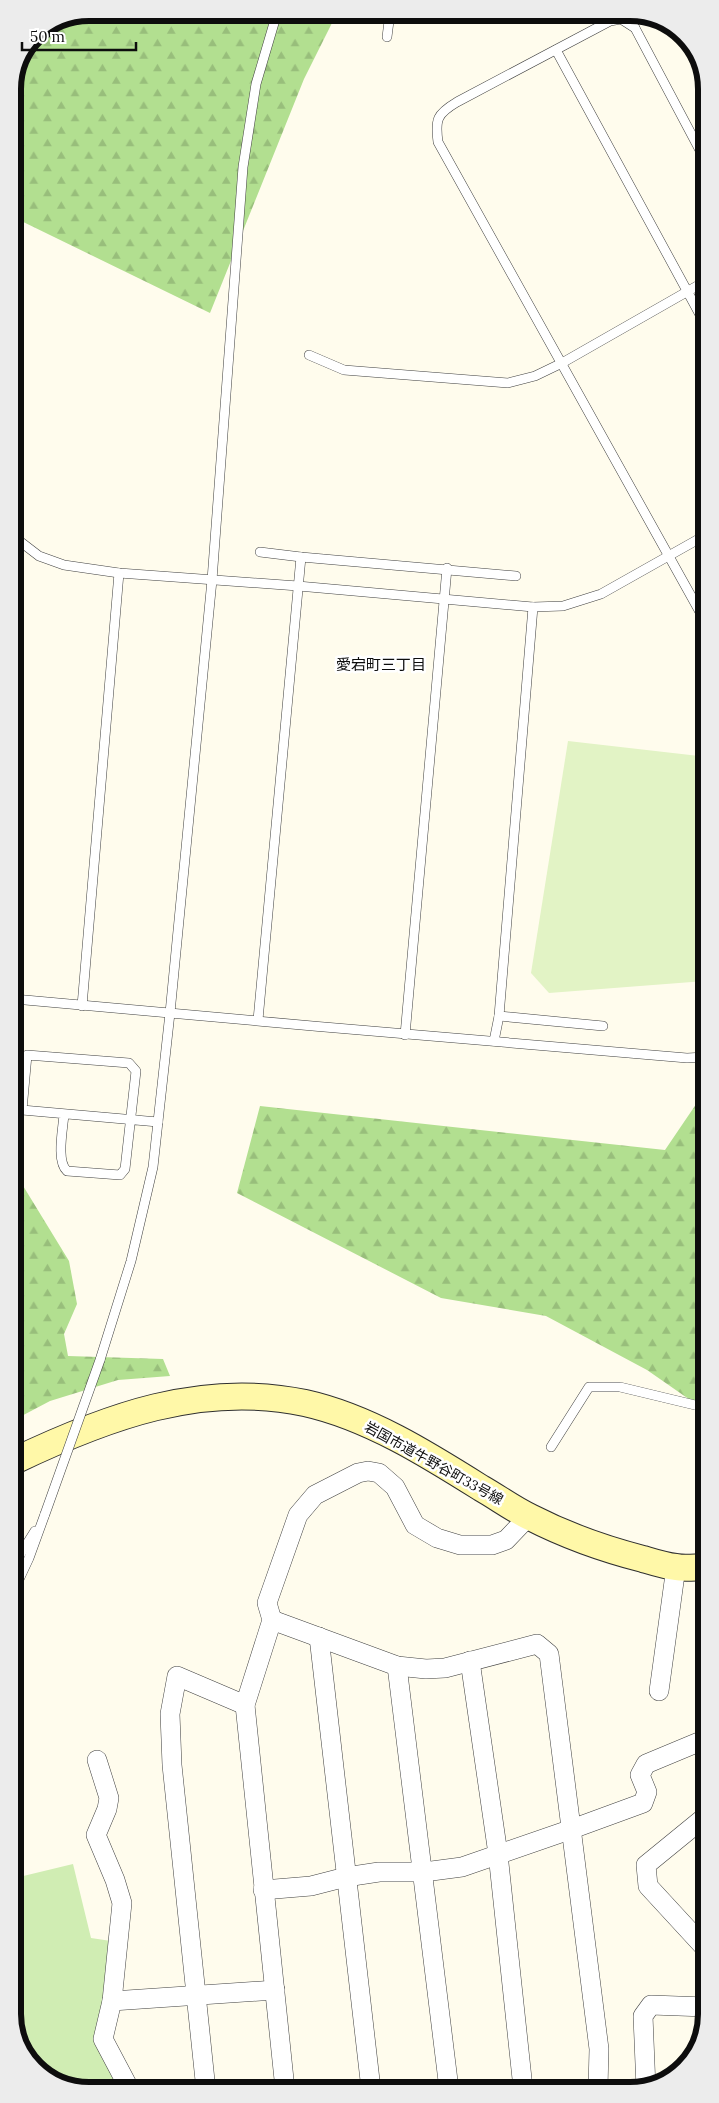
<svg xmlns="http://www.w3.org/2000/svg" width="719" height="2103" font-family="Lora,'Noto Sans JP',serif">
<defs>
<pattern id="forest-firs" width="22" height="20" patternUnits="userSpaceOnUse" patternTransform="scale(1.25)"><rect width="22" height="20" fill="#b2df90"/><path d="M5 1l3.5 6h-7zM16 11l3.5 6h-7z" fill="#98be7b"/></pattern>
</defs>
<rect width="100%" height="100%" fill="#fffced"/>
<!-- grass -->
<polygon fill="#d0edb3" points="73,1864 91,1938 111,1941 104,1995 123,2090 84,2090 42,2075 15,2034 15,1878"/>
<!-- forest -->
<g fill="url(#forest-firs)">
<polygon points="89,13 337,13 304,79 210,313 13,217 13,84 35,35"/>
<polygon points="705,1091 706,1411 647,1370 546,1316 441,1298 237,1193 260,1106 665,1150"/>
<polygon points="14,1171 69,1261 77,1304 64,1334 68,1356 163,1359 170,1376 118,1380 50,1401 14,1420"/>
</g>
<!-- pitch -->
<polygon fill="#e2f3c5" points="568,741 699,756 705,762 705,981 549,993 531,973"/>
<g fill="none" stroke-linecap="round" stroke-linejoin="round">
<!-- lane casing -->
<g stroke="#404040" stroke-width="10">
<g id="lane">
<polyline points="626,13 635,28"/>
<polyline points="387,37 390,13"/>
<polyline points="556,50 704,322"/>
<path d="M 704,158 L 635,28 L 621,19 L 610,21 L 457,102 C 437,114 435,119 438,142 L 705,621"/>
<polyline points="309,355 344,370 508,383 535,376 562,363 704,282"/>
<polyline points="13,536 39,556 64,565 119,573 298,586 533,607 563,606 601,594 704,536"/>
<polyline points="260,552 301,557 516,576"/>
<path d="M 14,999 C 238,1020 463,1039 687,1058 L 705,1057"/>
<polyline points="82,1006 119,573"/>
<polyline points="499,1016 603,1026"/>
<polyline points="258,1020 301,557"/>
<polyline points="405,1035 447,568"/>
<polyline points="494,1041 499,1016 533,607"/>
<path d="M 64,1114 C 63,1129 56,1161 67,1171 L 120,1175 L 125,1169 L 136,1071 L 129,1063 L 27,1055 L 22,1110 L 158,1122"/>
<polyline points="100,1360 131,1261 153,1167 170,1013 212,580 243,167 256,84 277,13"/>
<polyline points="551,1447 589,1387 620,1387 699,1406 706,1412"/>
<polyline points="15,1563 35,1531"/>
<polyline points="15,1588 29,1558 45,1514"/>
</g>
</g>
<!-- street casing -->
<g stroke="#404040" stroke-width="20">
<g id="street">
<polyline points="272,1620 397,1666 426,1669 445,1668 537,1644 549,1654 599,2049 598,2088"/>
<polyline points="319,1637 371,2089"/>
<polyline points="470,1661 498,1854 523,2088"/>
<polyline points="397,1666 449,2089"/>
<polyline points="659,1691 676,1567"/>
<polyline points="97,1760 109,1798 107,1809 96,1835 115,1880 122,1903 112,2001 103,2039 130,2090"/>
<polyline points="706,1816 646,1865 648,1886 706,1949"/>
<polyline points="263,1890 311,1886 346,1877 379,1872 424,1872 462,1867 572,1829 643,1803 647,1792 640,1775 646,1764 706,1739"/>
<polyline points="112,2001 275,1990"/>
<polyline points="646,2088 643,2016 651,2005 706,2007"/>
<polyline points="285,2089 245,1705 272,1620 267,1603 298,1515 315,1495 358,1473 368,1471 379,1473 395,1487 415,1525 437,1538 460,1545 492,1545 506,1540 528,1517"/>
<polyline points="206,2090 172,1765 170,1714 177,1676 245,1705"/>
</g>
</g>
<!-- secondary casing -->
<g stroke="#2f2f2f" stroke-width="28">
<path id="secondary" d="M 14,1461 C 106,1417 202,1381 305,1403 C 368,1417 427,1454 481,1488 C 497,1497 513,1509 530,1517 C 565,1535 604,1549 643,1559 C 653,1562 665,1566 676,1567 C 685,1569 696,1567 706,1567"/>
</g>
<!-- lane -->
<use href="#lane" stroke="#fff" stroke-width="9"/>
<!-- street -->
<use href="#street" stroke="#fff" stroke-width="19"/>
<!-- secondary -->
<use href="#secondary" stroke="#fff8a8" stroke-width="26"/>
<!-- lane-bridge casing -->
<g stroke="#404040" stroke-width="10" stroke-linecap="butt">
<polyline id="lane-bridge" points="45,1514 100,1360"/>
</g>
<!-- lane-bridge -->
<use href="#lane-bridge" stroke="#fff" stroke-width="9"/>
</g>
<g text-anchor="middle" stroke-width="5" stroke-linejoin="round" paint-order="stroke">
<!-- street labels -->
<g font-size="14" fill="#0d0d0d" stroke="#fff">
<text transform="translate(434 1463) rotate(29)" y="5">岩国市道牛野谷町33号線</text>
</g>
<!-- neighbourhood labels -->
<g font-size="15" fill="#0d0d0d" stroke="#fff">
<text x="381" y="670">愛宕町三丁目</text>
</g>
</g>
<!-- crop -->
<path d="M0 0H719V2103H0ZM89 21H630A68 68 0 0 1 698 89V2014A68 68 0 0 1 630 2082H89A68 68 0 0 1 21 2014V89A68 68 0 0 1 89 21Z" fill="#ececec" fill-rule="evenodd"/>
<path fill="none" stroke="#0d0d0d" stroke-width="6" d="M89 21H630A68 68 0 0 1 698 89V2014A68 68 0 0 1 630 2082H89A68 68 0 0 1 21 2014V89A68 68 0 0 1 89 21Z"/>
<!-- scale -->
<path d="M22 42v8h114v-8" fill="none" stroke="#0d0d0d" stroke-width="2.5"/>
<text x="30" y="42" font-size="15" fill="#0d0d0d" stroke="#ffffff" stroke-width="4" paint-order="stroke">50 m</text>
</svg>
